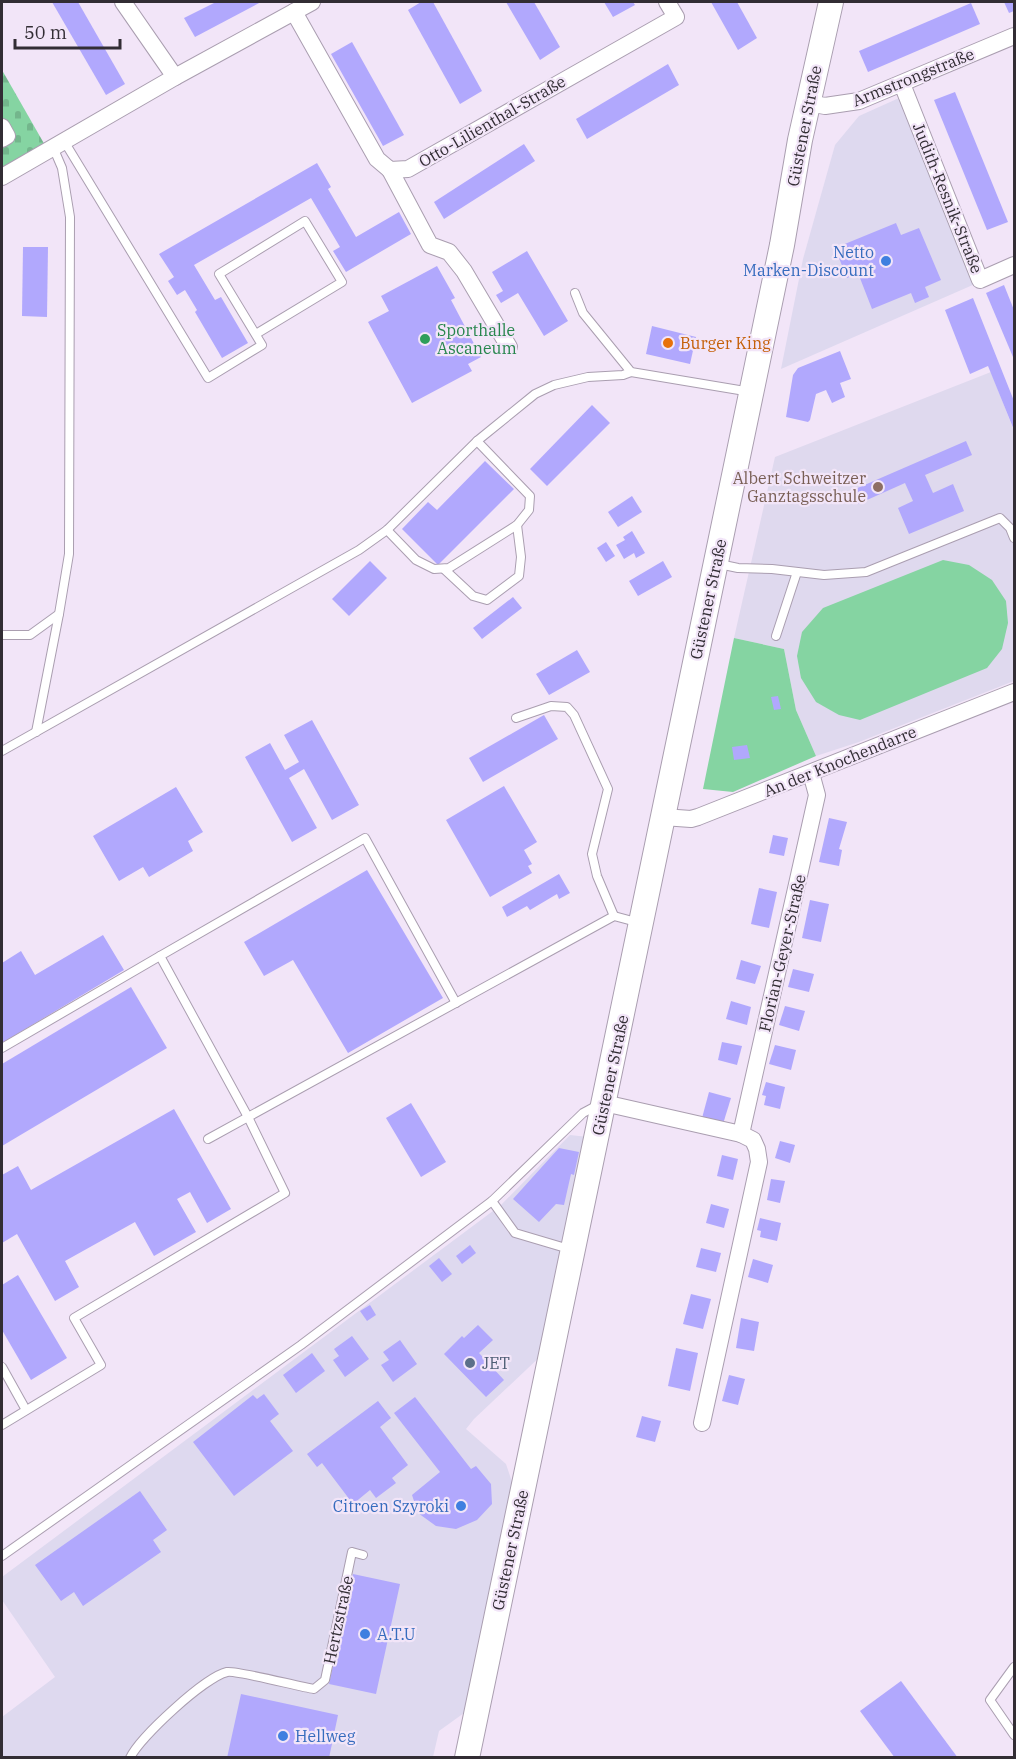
<svg xmlns="http://www.w3.org/2000/svg" width="1016" height="1759" font-family="'IBM Plex Serif',serif">
<defs>
<pattern id="cemetery-stones" width="16" height="16" patternUnits="userSpaceOnUse" patternTransform="scale(1.5)"><rect width="16" height="16" fill="#85d4a2"/><path d="M2 7V4a2 2 0 0 1 4 0v3zM10 15v-3a2 2 0 0 1 4 0v3z" fill="#73b68c"/></pattern>
</defs>
<rect width="100%" height="100%" fill="#f2e5f8"/>
<!-- commercial -->
<g fill="#ded9ef">
<polygon points="899,98 975,284 781,369 803,259 835,145 859,116"/>
<polygon points="570,1135 588,1137 545,1352 474,1419 466,1429 506,1464 514,1488 464,1713 439,1731 433,1757 2,1757 2,1717 55,1677 2,1600 2,1577 501,1205"/>
</g>
<!-- education -->
<polygon fill="#dfd9ee" points="991,372 1014,431 1014,681 859,742 816,756 796,710 784,649 734,638 775,457"/>
<!-- green -->
<g fill="#85d4a2">
<polygon points="943,560 969,565 992,580 1006,601 1008,623 1002,649 987,668 860,720 839,715 816,702 801,678 797,656 802,632 823,608"/>
<polygon points="734,638 784,649 796,710 816,756 733,792 703,789"/>
</g>
<!-- cemetery -->
<polygon fill="url(#cemetery-stones)" points="2,70 46,147 2,172"/>
<!-- building -->
<g fill="#b1a8fd">
<polygon points="52,2 78,2 125,84 106,95"/>
<polygon points="216,2 261,2 195,37 184,18"/>
<polygon points="421,2 433,2 482,91 460,104 408,10"/>
<polygon points="506,2 534,2 560,47 540,60"/>
<polygon points="604,2 633,2 635,5 613,17"/>
<polygon points="711,2 737,2 757,38 738,50"/>
<polygon points="1004,2 1014,2 1014,11 1009,13"/>
<polygon points="971,3 980,24 868,72 859,51"/>
<polygon points="352,42 404,135 383,146 331,54"/>
<polygon points="668,64 679,85 587,139 576,119"/>
<polygon points="955,92 1008,222 987,230 934,100"/>
<polygon points="524,144 535,161 444,219 434,202"/>
<polygon points="317,163 331,187 328,189 356,237 399,212 411,234 346,272 333,251 340,247 311,198 194,265 215,300 221,297 248,343 222,358 195,312 197,310 185,290 177,295 168,281 174,277 159,254"/>
<polygon points="896,223 901,235 919,228 941,280 925,287 929,297 915,303 911,293 872,309 858,273 847,278 835,248"/>
<polygon points="23,247 48,247 47,317 22,316"/>
<polygon points="527,251 568,321 544,336 518,293 501,303 496,295 503,291 492,272"/>
<polygon points="437,266 455,298 451,300 481,357 468,364 472,371 412,403 368,322 389,311 381,296"/>
<polygon points="1004,285 1014,310 1014,357 1013,357 986,293"/>
<polygon points="973,298 1014,401 1014,430 988,366 970,374 945,310"/>
<polygon points="652,326 696,337 690,364 646,354"/>
<polygon points="840,351 851,379 840,383 845,397 832,403 826,390 816,394 810,420 808,422 786,417 793,375 798,368"/>
<polygon points="592,405 610,423 547,486 530,469"/>
<polygon points="966,441 972,455 925,475 933,493 953,484 964,511 909,534 898,508 913,501 905,483 858,504 853,490"/>
<polygon points="485,461 514,489 438,565 402,529 428,502 437,510"/>
<polygon points="632,496 642,512 618,527 608,512"/>
<polygon points="632,531 645,553 636,558 634,553 624,559 616,545 625,540 623,537"/>
<polygon points="606,542 615,556 606,562 597,548"/>
<polygon points="370,561 387,578 349,616 332,599"/>
<polygon points="663,561 672,577 638,596 629,581"/>
<polygon points="513,597 522,608 482,639 473,628"/>
<polygon points="577,650 590,672 549,695 536,674"/>
<polygon points="778,696 781,709 774,710 771,697"/>
<polygon points="544,715 558,739 483,782 469,758"/>
<polygon points="312,720 359,805 332,820 304,769 289,778 317,828 292,842 245,757 270,743 285,770 299,762 284,735"/>
<polygon points="747,745 750,758 734,760 732,747"/>
<polygon points="504,786 537,842 524,850 532,864 528,866 532,873 490,897 446,820"/>
<polygon points="176,787 203,832 188,841 193,851 149,877 143,867 119,881 93,836"/>
<polygon points="829,818 847,822 839,849 842,850 839,866 819,862"/>
<polygon points="773,835 788,838 784,856 769,853"/>
<polygon points="367,870 443,998 348,1053 293,960 264,976 244,942"/>
<polygon points="559,874 570,893 559,899 557,894 530,910 527,906 507,917 502,907"/>
<polygon points="759,888 777,892 769,928 751,924"/>
<polygon points="810,900 829,904 821,942 802,938"/>
<polygon points="103,935 124,970 2,1043 2,963 21,951 35,975"/>
<polygon points="741,960 761,966 755,984 736,979"/>
<polygon points="793,969 814,974 809,992 788,987"/>
<polygon points="131,987 167,1048 2,1146 2,1064"/>
<polygon points="731,1001 751,1007 747,1025 726,1019"/>
<polygon points="785,1006 805,1011 799,1031 779,1025"/>
<polygon points="722,1042 742,1046 737,1065 718,1060"/>
<polygon points="775,1045 796,1050 791,1070 769,1064"/>
<polygon points="766,1082 785,1087 780,1109 764,1105 766,1096 762,1095"/>
<polygon points="709,1092 731,1098 723,1124 702,1118"/>
<polygon points="411,1103 446,1162 421,1177 386,1118"/>
<polygon points="174,1109 231,1209 207,1223 190,1192 177,1199 196,1232 154,1256 135,1222 65,1261 79,1287 55,1301 17,1234 2,1243 2,1211 3,1210 2,1207 2,1175 18,1166 31,1190"/>
<polygon points="780,1141 795,1145 790,1163 775,1158"/>
<polygon points="559,1148 579,1152 574,1175 571,1174 564,1205 556,1204 539,1222 513,1199"/>
<polygon points="722,1155 738,1159 733,1180 717,1176"/>
<polygon points="771,1179 785,1181 780,1203 767,1200"/>
<polygon points="711,1204 729,1209 724,1228 706,1223"/>
<polygon points="760,1218 781,1223 777,1241 760,1237 761,1231 757,1230"/>
<polygon points="470,1245 476,1253 462,1264 456,1256"/>
<polygon points="701,1248 721,1253 716,1272 696,1267"/>
<polygon points="439,1258 452,1274 442,1282 429,1266"/>
<polygon points="753,1259 773,1265 768,1283 748,1277"/>
<polygon points="18,1275 67,1358 31,1380 2,1330 2,1285"/>
<polygon points="691,1294 711,1299 703,1329 683,1324"/>
<polygon points="370,1305 376,1315 367,1321 360,1311"/>
<polygon points="741,1318 759,1322 754,1351 736,1348"/>
<polygon points="478,1325 493,1340 479,1353 504,1380 486,1397 444,1354 462,1336 464,1338"/>
<polygon points="352,1336 369,1359 345,1377 333,1360 339,1356 334,1349"/>
<polygon points="400,1340 417,1364 393,1382 381,1365 389,1360 383,1352"/>
<polygon points="676,1348 698,1353 690,1391 668,1386"/>
<polygon points="312,1353 325,1371 296,1393 283,1375"/>
<polygon points="729,1375 745,1379 738,1405 722,1401"/>
<polygon points="264,1394 279,1414 270,1421 293,1451 234,1496 193,1442 253,1395 257,1399"/>
<polygon points="415,1397 471,1469 476,1466 491,1484 492,1504 477,1520 456,1529 436,1526 418,1513 412,1495 440,1472 394,1413"/>
<polygon points="378,1401 391,1418 380,1427 408,1465 392,1478 396,1483 376,1498 370,1490 353,1504 322,1463 317,1467 307,1454"/>
<polygon points="642,1416 661,1421 655,1442 636,1437"/>
<polygon points="140,1491 167,1530 153,1540 161,1552 83,1606 74,1592 61,1601 35,1565"/>
<polygon points="353,1574 400,1584 376,1694 329,1684"/>
<polygon points="901,1681 958,1758 895,1758 860,1711"/>
<polygon points="241,1694 338,1715 329,1758 227,1758"/>
</g>
<g fill="none" stroke-linecap="round" stroke-linejoin="round">
<!-- lane casing -->
<g stroke="#aa9eb0" stroke-width="10">
<g id="lane">
<polyline points="64,141 208,378 262,345 219,274 305,221 342,282 256,334"/>
<polyline points="575,293 583,313 631,372 751,392"/>
<polyline points="387,530 416,560 434,569 449,568 517,525 529,510 530,496 477,441"/>
<polyline points="719,564 738,568 772,569 824,575 866,572 1000,518 1010,528 1014,538"/>
<polyline points="444,569 473,596 487,600 519,576 521,557 517,525"/>
<polyline points="2,635 30,635 59,614 69,554 70,217 62,168 53,147"/>
<polyline points="776,636 797,572"/>
<polyline points="516,718 551,706 567,707 574,715 608,789 592,854 597,876 614,916"/>
<polyline points="36,732 59,614"/>
<polyline points="2,751 359,550 387,530 477,441 535,394 554,385 588,377 623,375 631,372"/>
<polyline points="2,1048 160,956"/>
<polyline points="208,1139 614,916 640,923"/>
<polyline points="492,1201 515,1233 569,1249"/>
<polyline points="2,1367 26,1410"/>
<polyline points="2,1425 101,1365 74,1318 285,1193 248,1117 160,956 365,838 456,1003"/>
<polyline points="2,1556 301,1345 492,1201 583,1113 598,1105"/>
<polyline points="1014,1667 990,1700 1014,1735"/>
<path d="M 130,1758 C 140,1737 205,1677 227,1672 C 236,1670 300,1687 314,1689 L 325,1680 L 352,1552 L 363,1555"/>
</g>
</g>
<!-- street casing -->
<g stroke="#aa9eb0" stroke-width="18">
<g id="street">
<polyline points="123,2 175,77"/>
<polyline points="294,12 377,159 390,170 408,169 676,17 667,2"/>
<polyline points="902,84 980,280 1014,265"/>
<polyline points="808,103 825,106 859,101 1014,36"/>
<polyline points="2,127 7,136 2,139"/>
<polyline points="390,170 430,245 449,252 464,271 509,347"/>
<polyline points="2,177 175,77 312,2"/>
<polyline points="663,817 691,819 698,817 1014,692"/>
<polyline points="604,1103 741,1134"/>
<polyline points="702,1423 759,1162 757,1149 753,1140 741,1134 817,795 811,773"/>
</g>
</g>
<!-- secondary casing -->
<g stroke="#aa9eb0" stroke-width="26">
<polyline id="secondary" points="467,1758 782,245 800,140 831,2"/>
</g>
<!-- lane -->
<use href="#lane" stroke="#fff" stroke-width="8"/>
<!-- street -->
<use href="#street" stroke="#fff" stroke-width="16"/>
<!-- secondary -->
<use href="#secondary" stroke="#fff" stroke-width="24"/>
</g>
<!-- markers -->
<g fill="#3f7fe0" stroke="#f2e5f8" stroke-width="2">
<circle cx="886" cy="261" r="6"/>
<circle cx="461" cy="1506" r="6"/>
<circle cx="365" cy="1634" r="6"/>
<circle cx="283" cy="1736" r="6"/>
</g>
<circle fill="#2e9e5b" stroke="#f2e5f8" stroke-width="2" cx="425" cy="339" r="6"/>
<circle fill="#e8710a" stroke="#f2e5f8" stroke-width="2" cx="668" cy="343" r="6"/>
<circle fill="#8d6e63" stroke="#f2e5f8" stroke-width="2" cx="878" cy="487" r="6"/>
<circle fill="#5c6f8a" stroke="#f2e5f8" stroke-width="2" cx="470" cy="1363" r="6"/>
<g text-anchor="middle" stroke-width="4.5" stroke-linejoin="round" paint-order="stroke">
<!-- street labels -->
<g font-size="16" fill="#322d34" stroke="#f2e5f8">
<text transform="translate(913 77) rotate(-22)" y="6">Armstrongstraße</text>
<text transform="translate(492 121) rotate(-30)" y="6">Otto-Lilienthal-Straße</text>
<text transform="translate(804 126) rotate(-79)" y="6">Güstener Straße</text>
<text transform="translate(948 198) rotate(68)" y="6">Judith-Resnik-Straße</text>
<text transform="translate(708 599) rotate(-78)" y="6">Güstener Straße</text>
<text transform="translate(840 761) rotate(-22)" y="6">An der Knochendarre</text>
<text transform="translate(782 953) rotate(-77)" y="6">Florian-Geyer-Straße</text>
<text transform="translate(610 1075) rotate(-78)" y="6">Güstener Straße</text>
<text transform="translate(510 1550) rotate(-78)" y="6">Güstener Straße</text>
<text transform="translate(338 1620) rotate(-78)" y="6">Hertzstraße</text>
</g>
<!-- shop labels -->
<g font-size="16" fill="#366cbe" stroke="#f2e5f8" text-anchor="end">
<text x="874" y="258">Netto<tspan x="874" dy="18">Marken-Discount</tspan></text>
<text x="449" y="1512">Citroen Szyroki</text>
<text x="377" y="1640" text-anchor="start">A.T.U</text>
<text x="295" y="1742" text-anchor="start">Hellweg</text>
</g>
<!-- leisure labels -->
<g font-size="16" fill="#27864d" stroke="#f2e5f8" text-anchor="start">
<text x="437" y="336">Sporthalle<tspan x="437" dy="18">Ascaneum</tspan></text>
</g>
<!-- food labels -->
<g font-size="16" fill="#c56008" stroke="#f2e5f8" text-anchor="start">
<text x="680" y="349">Burger King</text>
</g>
<!-- education labels -->
<g font-size="16" fill="#785e54" stroke="#f2e5f8" text-anchor="end">
<text x="866" y="484">Albert Schweitzer<tspan x="866" dy="18">Ganztagsschule</tspan></text>
</g>
<!-- service labels -->
<g font-size="16" fill="#4e5e75" stroke="#f2e5f8" text-anchor="start">
<text x="482" y="1369">JET</text>
</g>
</g>
<!-- border -->
<rect width="1016" height="1759" fill="none" stroke="#322d34" stroke-width="6"/>
<!-- scale -->
<path d="M15 39v9h105v-9" fill="none" stroke="#322d34" stroke-width="3"/>
<text x="24" y="39" font-size="18" fill="#322d34" stroke="#f2e5f8" stroke-width="4.5" paint-order="stroke">50 m</text>
</svg>
